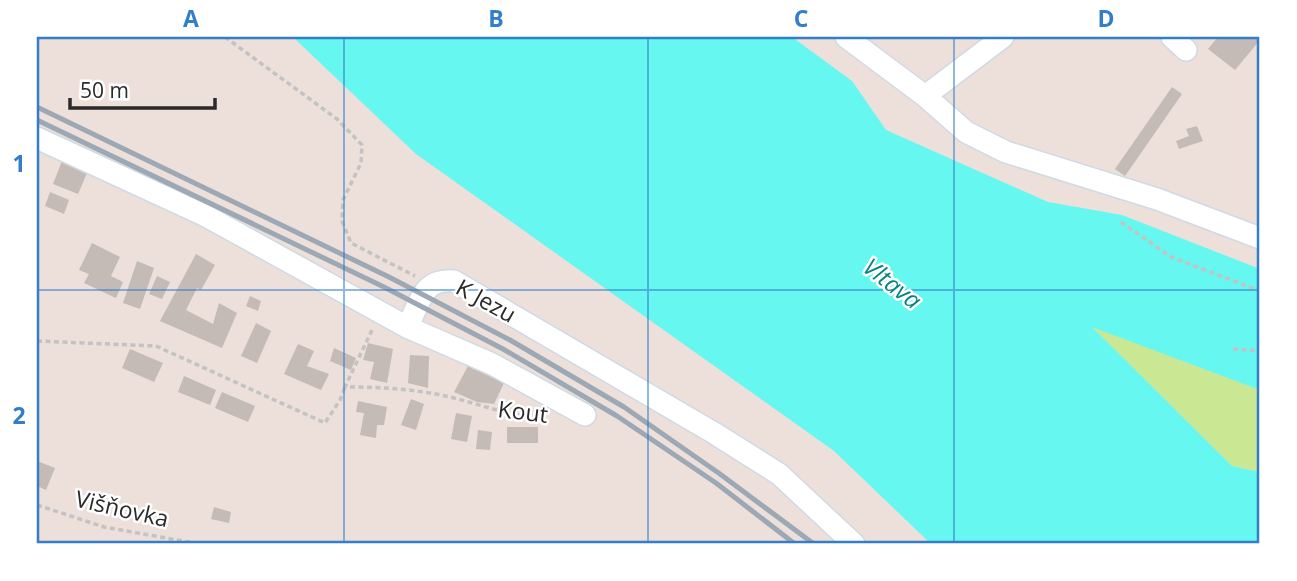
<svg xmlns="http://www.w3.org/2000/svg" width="1297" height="581" font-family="'Open Sans',sans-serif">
<rect width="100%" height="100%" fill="#eddfda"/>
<!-- green -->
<polygon fill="#cae893" points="1091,326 1260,390 1260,472 1232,466"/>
<!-- water -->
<polygon fill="#65f7f0" points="293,37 792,37 852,81 886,130 1048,202 1122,215 1260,269 1260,390 1092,327 1232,466 1260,472 1260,544 931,544 834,451 416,154"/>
<!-- building -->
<g fill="#c4bbb6">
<polygon points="1218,37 1260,37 1260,40 1235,70 1208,49"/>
<polygon points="1172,87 1182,94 1125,176 1115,169"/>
<polygon points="1197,126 1203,141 1179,149 1176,141 1189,136 1186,129"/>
<polygon points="62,161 87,173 78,194 53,184"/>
<polygon points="50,192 69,200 64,214 45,206"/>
<polygon points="92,243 120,257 111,276 123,282 116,298 84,283 89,274 79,270"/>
<polygon points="196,254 215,265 201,290 197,288 186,310 213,324 219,303 237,313 222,348 160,321"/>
<polygon points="137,261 154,268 140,309 123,303"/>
<polygon points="157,276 170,282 162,299 149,294"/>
<polygon points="250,296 261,301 258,311 246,306"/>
<polygon points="256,323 271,331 257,363 241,356"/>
<polygon points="368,343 393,349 387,383 370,379 374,362 363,360"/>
<polygon points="298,344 314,351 307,366 329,374 321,390 284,374"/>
<polygon points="334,348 356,358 351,370 330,361"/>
<polygon points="130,349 163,363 154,382 122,368"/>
<polygon points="410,355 429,356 428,388 408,383"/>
<polygon points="468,366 504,383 494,404 477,402 454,392"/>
<polygon points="184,376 216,390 210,405 178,392"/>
<polygon points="222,392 255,406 248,422 215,408"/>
<polygon points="411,399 424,404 416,430 401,425"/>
<polygon points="358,401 387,407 384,425 377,425 376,438 360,435 364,413 356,412"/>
<polygon points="456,413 472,416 467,442 451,439"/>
<rect x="507" y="427" width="31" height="16"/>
<polygon points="478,430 492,432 490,450 476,449"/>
<polygon points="37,461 55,468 46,490 37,486"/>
<polygon points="214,507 231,512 229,523 211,519"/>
</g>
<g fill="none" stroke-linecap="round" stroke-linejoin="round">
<!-- street casing -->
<g stroke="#cfdae4" stroke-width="24">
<g id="street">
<polyline points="846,37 925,96 966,132 1006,152 1157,199 1260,238"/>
<polyline points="1172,37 1186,50"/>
<polyline points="925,96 1003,37"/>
<path d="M 37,138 L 206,216 L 407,327 C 421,302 422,278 454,281 L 714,433 L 779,474 L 854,544"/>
<polyline points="407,327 492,364 585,415"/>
</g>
</g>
<!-- path -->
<g stroke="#c3c3c3" stroke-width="3.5" stroke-dasharray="5 3.5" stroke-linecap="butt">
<polyline points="225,37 337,119 362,145 361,163 343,200 342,221 351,243 415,276"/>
<polyline points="1121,222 1171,257 1260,291"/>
<path d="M 372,330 L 345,387 C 382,387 418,389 454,398 C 483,405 514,418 544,417"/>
<polyline points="37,341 156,346 325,423 340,400 345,387"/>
<polyline points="1233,349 1260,351"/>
<polyline points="37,505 104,527 200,544"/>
</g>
<!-- street -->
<use href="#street" stroke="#fff" stroke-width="21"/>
<!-- rail -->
<g stroke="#9da8b5" stroke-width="5">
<polyline points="37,107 389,277 510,340 624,407 720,474 814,544"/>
<polyline points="37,120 384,287 503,349 617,416 716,483 795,544"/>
</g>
</g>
<!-- grid -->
<path fill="none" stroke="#327eca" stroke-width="2" stroke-opacity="0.55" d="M 344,37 L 344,544M 648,37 L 648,544M 954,37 L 954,544M 37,290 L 1260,290"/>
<g text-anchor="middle" stroke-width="5" stroke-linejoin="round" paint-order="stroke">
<!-- street labels -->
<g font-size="23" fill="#2a2a2a" stroke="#fff">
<text transform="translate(486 301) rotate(29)" y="8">K Jezu</text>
<text transform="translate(523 412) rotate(7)" y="8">Kout</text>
<text transform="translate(122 509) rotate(13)" y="8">Višňovka</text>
</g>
<!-- water labels -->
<g font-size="24" font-style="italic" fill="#078286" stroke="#fff">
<text transform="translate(892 284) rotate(38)" y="8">Vltava</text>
</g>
</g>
<!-- border -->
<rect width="1297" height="581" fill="none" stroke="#ffffff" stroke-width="77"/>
<!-- scale -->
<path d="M70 98v10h145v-10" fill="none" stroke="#2a2a2a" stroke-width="3.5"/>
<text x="80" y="98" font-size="21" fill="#2a2a2a" stroke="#ffffff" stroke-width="5" paint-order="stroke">50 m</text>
<rect x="38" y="38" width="1220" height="504" fill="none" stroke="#327eca" stroke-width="2.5"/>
<g font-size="23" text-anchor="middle" font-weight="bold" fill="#327eca">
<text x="191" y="27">A</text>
<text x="496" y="27">B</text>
<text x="801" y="27">C</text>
<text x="1106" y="27">D</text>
<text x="19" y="172">1</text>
<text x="19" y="424">2</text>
</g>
</svg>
